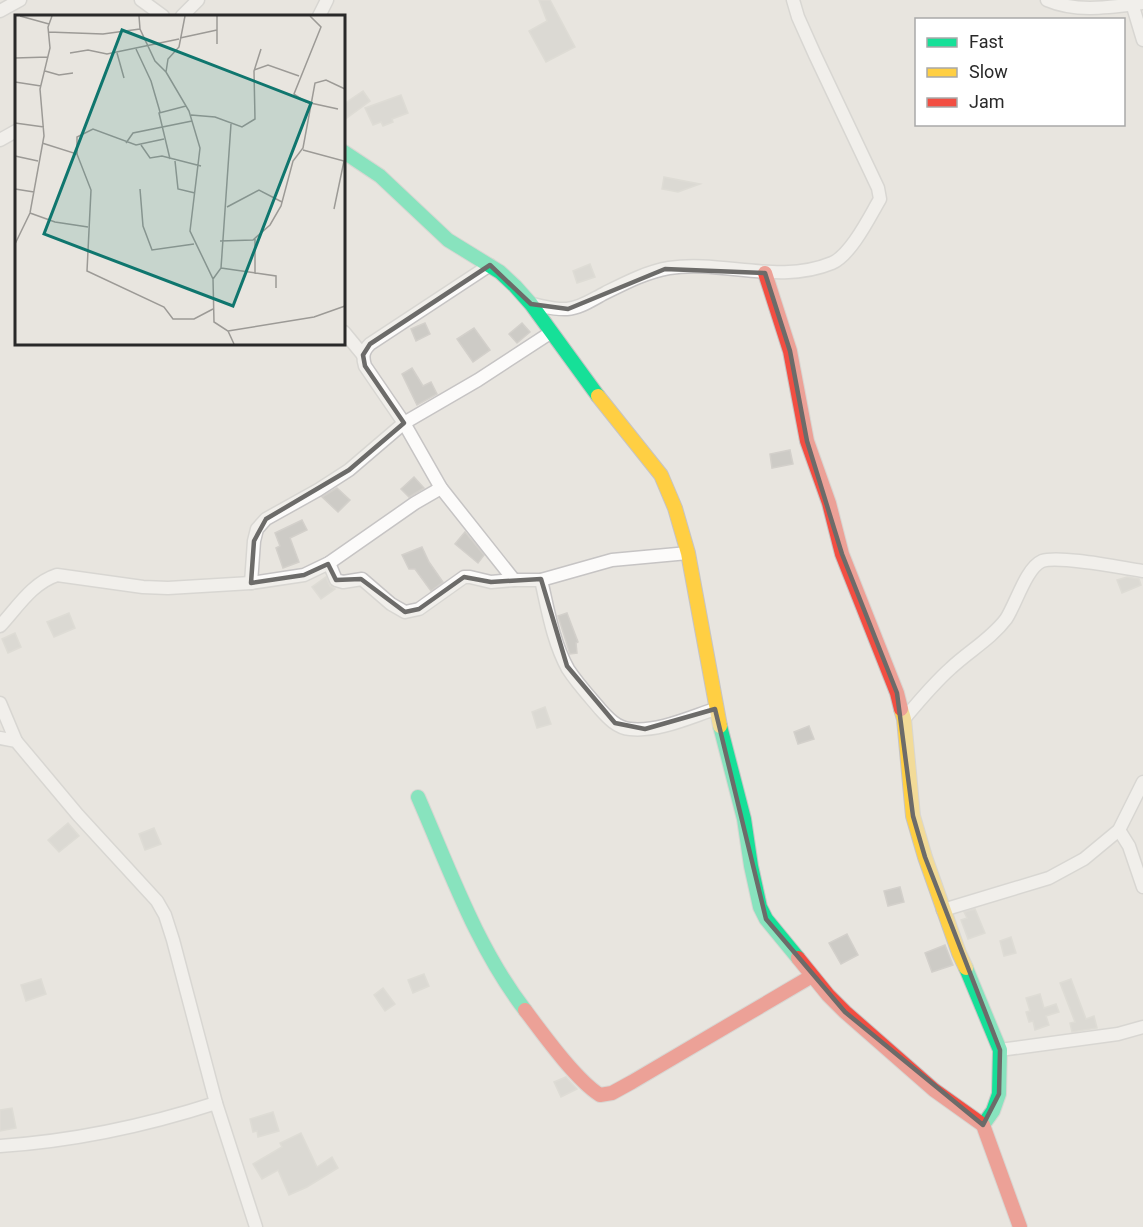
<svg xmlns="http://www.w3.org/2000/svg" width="1143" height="1227" font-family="Roboto,sans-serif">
<rect width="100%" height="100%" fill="#e8e5df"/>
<!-- building -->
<g fill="#cdcbc6" stroke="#d3d0cb" stroke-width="1.5">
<polygon points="539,0 550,0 575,47 546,62 529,31 547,21"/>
<polygon points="363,91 370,101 344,120 344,104"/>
<polygon points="401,95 408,113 392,119 393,122 383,126 381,122 373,125 365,108"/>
<polygon points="664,177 700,184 678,192 662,189"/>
<polygon points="590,264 595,277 577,283 573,271"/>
<polygon points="425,323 430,334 416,341 411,329"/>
<polygon points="522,323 530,332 517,343 509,334"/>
<polygon points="474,328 490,350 473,362 457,339"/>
<polygon points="412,368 423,386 431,382 437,394 417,405 402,374"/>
<polygon points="790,450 793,464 772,468 770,454"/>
<polygon points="414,477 424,488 409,497 401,489"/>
<polygon points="337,488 350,500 338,512 322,497"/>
<polygon points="302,520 307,530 290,538 299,562 283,568 276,548 280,546 275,533"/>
<polygon points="465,532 484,555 478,563 455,544"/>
<polygon points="422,547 429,562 443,582 431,591 415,569 409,569 402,555"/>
<polygon points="326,577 330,586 335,589 321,599 312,587"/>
<polygon points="1127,577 1139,579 1141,585 1122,593 1117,580"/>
<polygon points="69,613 75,628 54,637 47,622"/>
<polygon points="567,613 578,642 576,643 577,653 570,654 558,616"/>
<polygon points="15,633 21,647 8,653 2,639"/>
<polygon points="545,707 551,724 537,728 532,712"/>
<polygon points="809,726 814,739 798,744 794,732"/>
<polygon points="68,823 79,836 59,852 48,840"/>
<polygon points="154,828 161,844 145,850 139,834"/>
<polygon points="900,887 904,902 888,906 884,891"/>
<polygon points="975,909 985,933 968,939 961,920 967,918 964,912"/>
<polygon points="847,934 858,955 841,964 829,943"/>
<polygon points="1011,937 1016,953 1004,956 1000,941"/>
<polygon points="945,945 953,965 932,972 925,953"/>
<polygon points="424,974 429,986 413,993 408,980"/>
<polygon points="41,979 46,994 26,1001 21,985"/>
<polygon points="1071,979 1086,1019 1094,1016 1097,1028 1072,1032 1070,1023 1075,1022 1060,983"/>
<polygon points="383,988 395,1004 385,1011 374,995"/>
<polygon points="1040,994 1044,1008 1056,1004 1059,1012 1046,1016 1049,1025 1035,1030 1033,1021 1029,1022 1026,1012 1030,1011 1026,998"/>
<polygon points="566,1077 577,1089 561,1097 554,1082"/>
<polygon points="12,1108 16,1128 0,1131 0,1110"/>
<polygon points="273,1112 279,1131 258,1137 257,1131 253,1132 250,1119"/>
<polygon points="301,1133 317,1167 332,1157 338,1168 307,1187 289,1195 278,1170 262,1179 253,1164 282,1147 280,1143"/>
</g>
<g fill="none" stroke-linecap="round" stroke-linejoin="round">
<!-- street casing -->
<g stroke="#c6c4c4" stroke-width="15">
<g id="street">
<polyline points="141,0 163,16"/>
<path d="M 1047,0 C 1077,13 1111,7 1143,3"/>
<polyline points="1131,0 1143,40"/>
<polyline points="0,11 20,0"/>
<polyline points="182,16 198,0"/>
<polyline points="319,16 327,0"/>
<polyline points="0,140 16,131"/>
<path d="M 490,265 L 370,344 C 363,351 362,356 365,366 L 404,423 L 441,488 L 514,580"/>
<path d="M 531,304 C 543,306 555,310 567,309 C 581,308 593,299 605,293 C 625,283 646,272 669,268 C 723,260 779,285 832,263 C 849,256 867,222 876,206 L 880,199 L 878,188 L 815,55 L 798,17 L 793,0"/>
<polyline points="344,332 363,355"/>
<polyline points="329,563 336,580 343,582 362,579 391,604 405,612 419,609 464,577 470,577 491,582 514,580 541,580 612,560 688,553"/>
<path d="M 541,580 C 548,610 553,642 568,669 C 577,683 589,696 600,709 C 608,718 617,728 630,729 C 658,732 688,718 715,709"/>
<polyline points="251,583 254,541 257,529 266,519 318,490 349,470 404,423 478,380 550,333"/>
<path d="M 0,626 C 17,608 32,583 57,575 L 143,587 L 168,588 L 251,583 L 304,575 L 329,563 L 415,503 L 441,488"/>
<polyline points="0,703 16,741"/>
<path d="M 904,719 C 919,701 934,683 951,668 C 969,651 991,639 1006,619 C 1016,604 1026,568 1042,561 C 1060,555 1122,568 1143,571"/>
<polyline points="0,738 16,741 78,815 157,901 165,915 173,940 216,1103 256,1227"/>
<polyline points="1119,830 1129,846 1143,887"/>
<polyline points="943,910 1049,878 1084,859 1119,830 1143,782"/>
<polyline points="1000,1050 1118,1034 1143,1027"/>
<path d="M 0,1146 C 74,1141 145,1126 216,1103"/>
</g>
</g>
<!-- fast casing -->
<g stroke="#c6c4c4" stroke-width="16">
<g id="fast">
<polyline points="344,152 380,176 448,240 500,272 515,286 531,304 598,396"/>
<polyline points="720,726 744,819 751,866 760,907 766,919 798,958"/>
<path d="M 418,797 C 450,870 476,946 525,1010"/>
<polyline points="966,968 1000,1050 999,1094 993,1111 983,1125"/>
</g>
</g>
<!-- slow casing -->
<g stroke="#c6c4c4" stroke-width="16">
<g id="slow">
<polyline points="598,396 661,475 675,508 688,553 720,726"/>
<polyline points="901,709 904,719 913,816 925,857 959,953 966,968"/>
</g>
</g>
<!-- jam casing -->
<g stroke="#c6c4c4" stroke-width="16">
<g id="jam">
<polyline points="765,273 790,351 807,441 829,503 842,554 897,693 901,709"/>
<polyline points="798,958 828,995 845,1012 934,1090 983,1125 1020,1227"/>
<path d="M 525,1010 C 543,1034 576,1080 600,1095 L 612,1093 L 632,1082 L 812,976"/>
</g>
</g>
<!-- street -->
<use href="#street" stroke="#fcfbfa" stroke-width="12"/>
<!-- fast -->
<use href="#fast" stroke="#16e098" stroke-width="14"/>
<!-- slow -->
<use href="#slow" stroke="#ffcf43" stroke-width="14"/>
<!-- jam -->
<use href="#jam" stroke="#f24e42" stroke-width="14"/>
</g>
<!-- marked area -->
<path d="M0 0H1143V1227H0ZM 490,265 L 531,304 L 568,309 L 665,269 L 765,273 L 790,351 L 807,441 L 842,554 L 897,693 L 913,816 L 925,857 L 1000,1050 L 999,1094 L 983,1125 L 845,1012 L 766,919 L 715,709 L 645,729 L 615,723 L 567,666 L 541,579 L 491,582 L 464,577 L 419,609 L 405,612 L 361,579 L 336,580 L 328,564 L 304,575 L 251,583 L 254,541 L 266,519 L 349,470 L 404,423 L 365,366 L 363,355 L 370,344 Z" fill="#e8e5df" fill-opacity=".55" fill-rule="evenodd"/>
<path fill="none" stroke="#6c6b69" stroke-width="4.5" stroke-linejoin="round" d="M 490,265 L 531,304 L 568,309 L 665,269 L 765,273 L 790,351 L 807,441 L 842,554 L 897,693 L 913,816 L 925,857 L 1000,1050 L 999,1094 L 983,1125 L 845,1012 L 766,919 L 715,709 L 645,729 L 615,723 L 567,666 L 541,579 L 491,582 L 464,577 L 419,609 L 405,612 L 361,579 L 336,580 L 328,564 L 304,575 L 251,583 L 254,541 L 266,519 L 349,470 L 404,423 L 365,366 L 363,355 L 370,344 Z"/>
<!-- overview -->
<g transform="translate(15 15)">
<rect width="330" height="330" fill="#e8e5df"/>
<path fill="none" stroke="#9c9a96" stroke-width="1.5" d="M 5,1 L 34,9M 124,1 L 125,14 L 140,46 L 151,57M 170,1 L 164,32 L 153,44 L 151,57 L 174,96 L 185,133 L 175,216 L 198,264 L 199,307 L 213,316 L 219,329M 202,1 L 202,29M 295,1 L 306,12 L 279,79 L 291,87 L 323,94M 33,17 L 88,19 L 125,14M 165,23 L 202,15M 121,34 L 136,66 L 145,97M 55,38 L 73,35 L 92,39 L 164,24M 102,38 L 109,63M 0,43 L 33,42M 239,55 L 253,50 L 284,61M 30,56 L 44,60 L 58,58M 0,67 L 26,71M 176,100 L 200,102 L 227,112 L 240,104 L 239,56 L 246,34M 0,108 L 29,112M 27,128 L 62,139 L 76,175 L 72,256 L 149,292 L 158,304 L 179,304 L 198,294M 111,128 L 118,118 L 177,106M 126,130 L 135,143 L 147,141 L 186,151M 288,135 L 329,146 L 319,194M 62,139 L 62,122 L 78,114 L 121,130 L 149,124M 0,141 L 23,146M 155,144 L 144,98 L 171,91M 160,146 L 163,174 L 180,178M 0,174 L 19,177M 125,174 L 128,211 L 137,235 L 179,229M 212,192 L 244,175 L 267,187M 15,198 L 40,207 L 73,212M 240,224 L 240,259M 205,226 L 238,225 L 255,210 L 266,191 L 278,146 L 288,133 L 300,68 L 311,65 L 330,74M 0,229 L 15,198 L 29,121 L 25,74 L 35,33 L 33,12 L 37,1M 206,253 L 261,261 L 261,273M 198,264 L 206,253 L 216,109M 213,316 L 299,302 L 330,291"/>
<path fill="#0f766e" fill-opacity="0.15" stroke="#0f766e" stroke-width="3" d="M 107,15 L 296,88 L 218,291 L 29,219 Z"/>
<rect width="330" height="330" fill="none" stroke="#292929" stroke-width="3"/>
</g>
<!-- legend -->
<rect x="915" y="18" width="210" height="108" fill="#ffffff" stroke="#a9a9a9" stroke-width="1.5"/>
<rect x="927" y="38" width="30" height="9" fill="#16e098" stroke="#a9a9a9" stroke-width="1.5"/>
<text x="969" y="48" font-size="18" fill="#292929">Fast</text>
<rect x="927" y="68" width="30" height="9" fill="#ffcf43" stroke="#a9a9a9" stroke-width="1.5"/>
<text x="969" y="78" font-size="18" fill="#292929">Slow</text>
<rect x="927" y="98" width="30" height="9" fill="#f24e42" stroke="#a9a9a9" stroke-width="1.5"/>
<text x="969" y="108" font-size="18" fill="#292929">Jam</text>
</svg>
